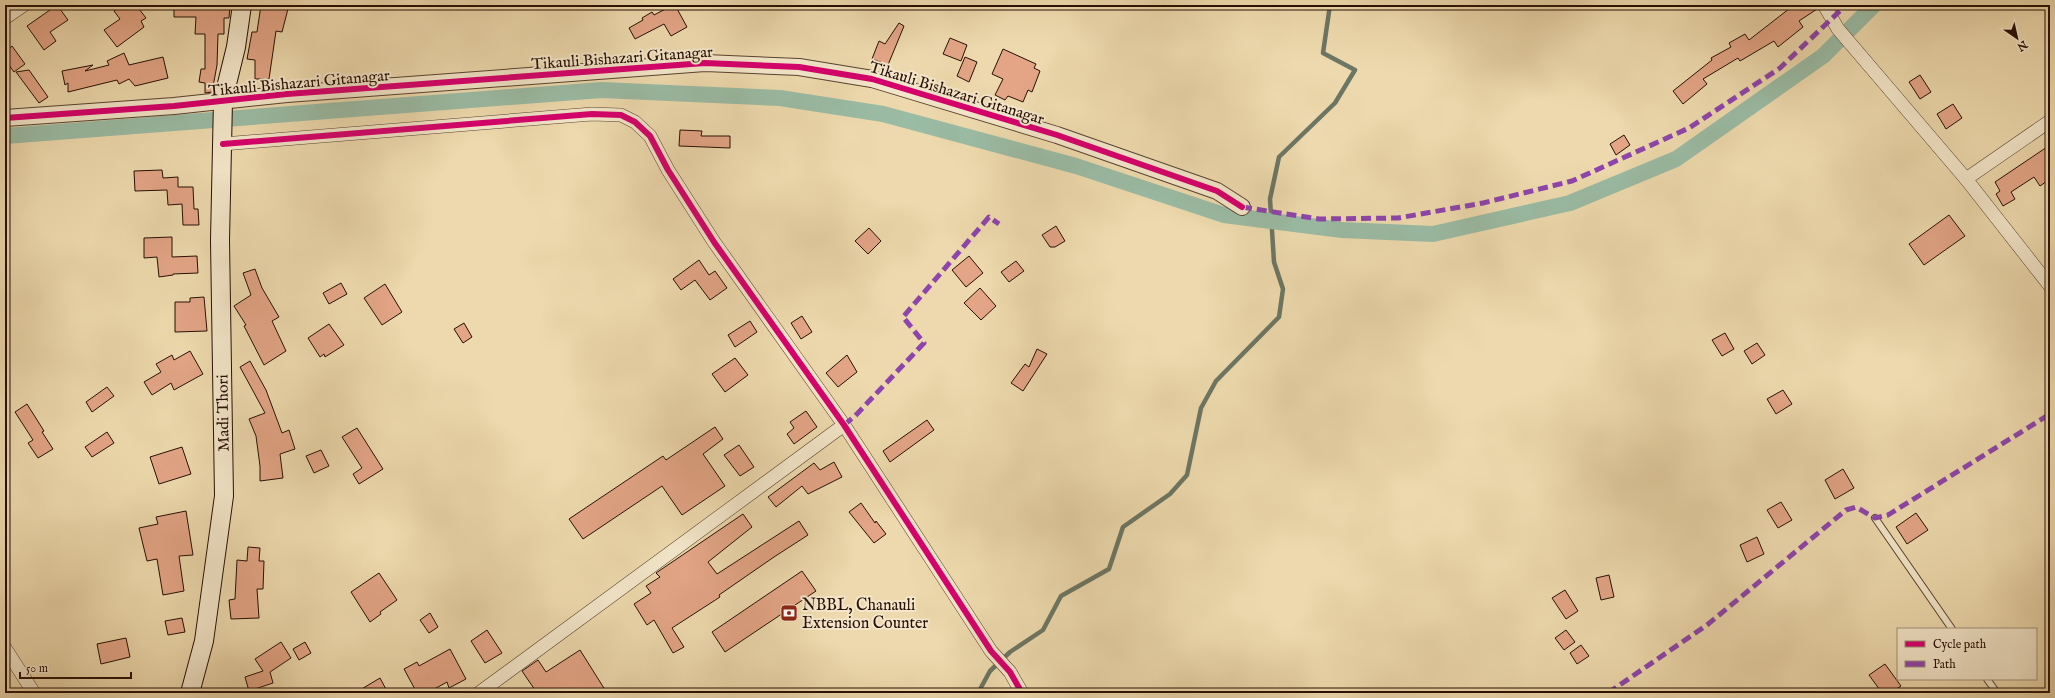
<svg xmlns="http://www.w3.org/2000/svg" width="2055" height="698" font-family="'IM FELL English',serif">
<rect width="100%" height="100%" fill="#edd9ad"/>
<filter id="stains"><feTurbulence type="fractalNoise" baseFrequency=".005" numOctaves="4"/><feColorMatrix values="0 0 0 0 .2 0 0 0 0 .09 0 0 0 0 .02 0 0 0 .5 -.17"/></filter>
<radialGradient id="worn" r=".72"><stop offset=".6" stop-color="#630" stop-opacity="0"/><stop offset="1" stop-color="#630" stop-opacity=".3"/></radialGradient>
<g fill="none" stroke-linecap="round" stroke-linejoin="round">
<!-- stream -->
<polyline stroke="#6c7664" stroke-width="4.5" points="978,693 990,671 1010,652 1043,630 1061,596 1109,569 1123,527 1170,494 1187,475 1201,408 1216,381 1279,317 1283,289 1274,262 1270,199 1279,157 1335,103 1355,70 1323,53 1330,5"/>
<!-- canal -->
<polyline stroke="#9abba4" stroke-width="16" points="5,136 602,90 780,98 883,114 1076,166 1224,215 1342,230 1433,234 1570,203 1676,159 1823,56 1874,5"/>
</g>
<!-- building -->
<g fill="#e3a586" stroke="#270f05">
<polygon points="57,5 68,20 50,32 56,41 44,50 27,26"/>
<polygon points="121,5 136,5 146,18 141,21 144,27 117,47 104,30 120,19 114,11"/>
<polygon points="261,5 289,5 282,32 276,31 269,79 255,79 255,60 247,59 252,32 257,32"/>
<polygon points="673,5 675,5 687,27 671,36 664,24 635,39 629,28 643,20 642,18 652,12 654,15"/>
<polygon points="1794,5 1816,5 1817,9 1799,21 1803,27 1778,47 1774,41 1740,61 1738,58 1703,79 1707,84 1683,104 1673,91 1712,60 1711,58 1731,47 1729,43 1745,34 1749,40"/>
<polygon points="174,6 230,6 229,18 224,18 224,34 218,34 217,65 212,92 205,93 205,83 199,82 201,69 205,69 205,34 195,34 196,17 174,17"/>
<polygon points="899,23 904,26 888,65 872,59 879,41 885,44"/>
<polygon points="950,38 967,45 961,61 943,54"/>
<polygon points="12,46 25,64 14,72 5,60 5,52"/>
<polygon points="1003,49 1036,64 1034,68 1040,71 1032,92 1028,90 1023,102 1008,96 1005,100 995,95 1003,79 992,74"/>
<polygon points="124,53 129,65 163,57 168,78 135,86 129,79 119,84 117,80 68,92 68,83 65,85 62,71 93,65 85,71 109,65 107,61"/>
<polygon points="965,57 977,62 969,82 957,76"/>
<polygon points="29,70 48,97 39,103 16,72"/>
<polygon points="1920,75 1931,92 1920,99 1909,82"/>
<polygon points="1953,104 1962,118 1946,129 1937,114"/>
<polygon points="680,130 702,131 701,136 730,136 730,148 679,146"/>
<polygon points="1624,135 1630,145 1616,155 1610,144"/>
<polygon points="2050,145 2050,179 2040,186 2034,177 2011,192 2015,199 2003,206 1996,194 2000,191 1995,182"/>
<polygon points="162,170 163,178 178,177 178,187 193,187 194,209 198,209 199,225 183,225 182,204 168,205 167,190 135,191 134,171"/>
<polygon points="1949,215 1965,236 1924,265 1909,244"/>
<polygon points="1056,226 1065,241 1055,247 1050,247 1042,235"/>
<polygon points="869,228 881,241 868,254 855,241"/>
<polygon points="172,237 172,257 197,256 198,273 173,274 173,275 159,277 157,257 144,258 144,238"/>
<polygon points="969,256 983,273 966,287 952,270"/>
<polygon points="699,260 709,275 715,271 727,288 710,300 695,280 681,290 673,279"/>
<polygon points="1016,261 1024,271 1009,282 1001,272"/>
<polygon points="255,269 262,288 279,317 272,321 286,351 264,365 244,326 246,325 234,306 251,295 243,273"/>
<polygon points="341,283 347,294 329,304 323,293"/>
<polygon points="385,284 402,312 382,325 364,298"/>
<polygon points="980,288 996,306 981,320 964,303"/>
<polygon points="204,297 207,331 175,332 175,302 190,302 190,298"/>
<polygon points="802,316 812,332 801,339 791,323"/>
<polygon points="750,321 757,332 735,347 728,335"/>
<polygon points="464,323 472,337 463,343 454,329"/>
<polygon points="329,324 344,345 325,357 324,354 320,357 308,338"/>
<polygon points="1725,333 1734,349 1722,356 1712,340"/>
<polygon points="1757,343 1765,355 1752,364 1744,351"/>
<polygon points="1037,349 1047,354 1023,391 1011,383 1025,364 1029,367"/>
<polygon points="190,351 203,374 174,390 171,383 152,395 144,382 161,372 156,364 172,355 174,360"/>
<polygon points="847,355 857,372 838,387 826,373"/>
<polygon points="735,358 748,375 725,392 712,374"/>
<polygon points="250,361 266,390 282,433 289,430 295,449 280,454 283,478 260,481 260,466 256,436 249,419 265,413 240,367"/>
<polygon points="107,387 114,396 92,412 86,402"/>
<polygon points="1783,390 1792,404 1776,414 1767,399"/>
<polygon points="27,404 44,431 42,432 53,449 38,458 28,443 33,440 15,412"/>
<polygon points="806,411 817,427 794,444 787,434 794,428 790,422"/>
<polygon points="927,420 934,430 890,462 883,451"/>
<polygon points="715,427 723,439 703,454 725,486 682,515 662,486 583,539 569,519 663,456 666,460"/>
<polygon points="357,428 383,469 359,484 353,474 362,468 342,437"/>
<polygon points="107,432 114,443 92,457 85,447"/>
<polygon points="739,445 754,467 740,476 724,455"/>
<polygon points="182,447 191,474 159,484 150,457"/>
<polygon points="321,450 329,466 314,473 306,456"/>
<polygon points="834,462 842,477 808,494 802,486 776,507 768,497 814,463 820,470"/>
<polygon points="1843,469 1854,488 1835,499 1825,480"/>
<polygon points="1781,502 1792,520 1778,528 1767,510"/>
<polygon points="861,503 875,523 876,521 886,534 874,543 849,512"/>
<polygon points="186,511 193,555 179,556 184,591 163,595 157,559 147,561 139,528 158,524 156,517"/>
<polygon points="1916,513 1928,530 1907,544 1896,527"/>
<polygon points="743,514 752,527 708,562 717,574 799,521 808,535 774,557 719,595 720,597 672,628 684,647 673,653 654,620 647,625 634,604 651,593 646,586 660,577 656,573"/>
<polygon points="1757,537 1764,554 1747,562 1740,545"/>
<polygon points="248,547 260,548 259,561 264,561 263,589 257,589 259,618 231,619 229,600 235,599 237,560 247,561"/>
<polygon points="802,571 816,591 725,652 712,632"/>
<polygon points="379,573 397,600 380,612 381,614 370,622 351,592"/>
<polygon points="1609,575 1614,597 1601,600 1596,578"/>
<polygon points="1565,590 1578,611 1566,619 1552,598"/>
<polygon points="430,613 438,627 429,633 420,620"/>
<polygon points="182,618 185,632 168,635 165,621"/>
<polygon points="487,630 502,653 485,663 471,641"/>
<polygon points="1566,630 1575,642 1564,650 1555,638"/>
<polygon points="126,638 130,657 101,664 97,644"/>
<polygon points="281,642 291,658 270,672 273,683 249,691 245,677 263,671 255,659"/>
<polygon points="305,642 311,653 299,660 293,649"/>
<polygon points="1581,645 1589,656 1577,664 1570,653"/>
<polygon points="450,649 466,679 449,688 447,682 427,693 417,693 404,669 417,662 419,666"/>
<polygon points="580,650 607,693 537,693 522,671 538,660 546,672"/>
<polygon points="1885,664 1901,686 1890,693 1882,693 1869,675"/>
<polygon points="380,678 388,693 355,693"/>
</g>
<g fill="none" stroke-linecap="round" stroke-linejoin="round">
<!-- service casing -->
<g stroke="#58422f" stroke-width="8">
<g id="service">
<polyline points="1875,518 1952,629"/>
<polyline points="1987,679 1997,693"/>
</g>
</g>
<!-- minor casing -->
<g stroke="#58422f" stroke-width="14">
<g id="minor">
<polyline points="1824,5 1838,29 1966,179"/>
<polyline points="5,18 24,5"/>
<polyline points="2050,121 1966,179 2050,286"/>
<polyline points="223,144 592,114 621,115 635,122 650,136 668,170 714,242 844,425 991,651 1010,672 1022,693"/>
<polyline points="5,648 34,693"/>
<polyline points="479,693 844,425"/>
</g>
</g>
<!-- tertiary casing -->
<g stroke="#58422f" stroke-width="18">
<polyline id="tertiary" points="5,118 174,106 287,94 705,63 799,67 872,79 1057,135 1217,191 1242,207"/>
</g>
<!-- secondary casing -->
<g stroke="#270f05" stroke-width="20">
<polyline id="secondary" points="190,693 204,641 224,496 220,240 223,100 236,47 242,5"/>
</g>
<!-- service -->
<use href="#service" stroke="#f3e6ca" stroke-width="6"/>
<!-- minor -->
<use href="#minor" stroke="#f3e6ca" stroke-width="13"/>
<!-- tertiary -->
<use href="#tertiary" stroke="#f3e6ca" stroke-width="16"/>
<!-- secondary -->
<use href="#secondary" stroke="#f3e6ca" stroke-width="18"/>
<!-- quiet -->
<g stroke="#8e44ad" stroke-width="5" stroke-dasharray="10 5" stroke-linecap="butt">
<polyline points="1242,207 1319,219 1398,218 1483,203 1572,181 1689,128 1780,68 1846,5"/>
<polyline points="844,425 855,416 924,343 903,317 989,217 999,224"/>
<polyline points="1608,693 1707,625 1846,510 1856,507 1875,518 1888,515 2050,414"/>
</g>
<!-- cycleway casing -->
<g stroke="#f3e6ca" stroke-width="8">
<g id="cycleway">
<polyline points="5,118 174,106 287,94 705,63 799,67 872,79 1057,135 1217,191 1242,207"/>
<polyline points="223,144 592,114 621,115 635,122 650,136 668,170 714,242 844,425 991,651 1010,672 1022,693"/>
</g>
</g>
<!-- cycleway -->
<use href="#cycleway" stroke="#d6006c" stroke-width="6"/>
</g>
<!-- icons -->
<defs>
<g id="bank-square" transform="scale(0.9)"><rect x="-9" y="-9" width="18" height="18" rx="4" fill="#8f2418" stroke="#f3e6ca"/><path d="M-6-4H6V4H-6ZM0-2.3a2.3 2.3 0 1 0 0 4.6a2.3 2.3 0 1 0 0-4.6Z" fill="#fff"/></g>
</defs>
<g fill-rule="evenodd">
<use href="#bank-square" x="789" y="613"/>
</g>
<g text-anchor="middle" stroke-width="4" stroke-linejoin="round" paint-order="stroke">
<!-- street labels -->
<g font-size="16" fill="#270f05" stroke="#f3e6ca">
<text transform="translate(622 57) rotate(-4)" y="6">Tikauli Bishazari Gitanagar</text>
<text transform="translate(299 82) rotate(-5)" y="6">Tikauli Bishazari Gitanagar</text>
<text transform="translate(957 92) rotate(17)" y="6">Tikauli Bishazari Gitanagar</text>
<text transform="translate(222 413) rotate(-91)" y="6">Madi Thori</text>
</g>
<!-- poi labels -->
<g font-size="16" fill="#270f05" stroke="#f3e6ca" text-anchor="start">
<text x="802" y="610">NBBL, Chanauli<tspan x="802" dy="18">Extension Counter</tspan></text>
</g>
</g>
<!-- margin -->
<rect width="2055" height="698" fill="none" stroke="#edd9ad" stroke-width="20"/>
<rect x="6" y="6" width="2043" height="686" fill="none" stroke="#270f05" stroke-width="2"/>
<rect x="10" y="10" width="2035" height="678" fill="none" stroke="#270f05"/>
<!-- legend -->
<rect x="1897" y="628" width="140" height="52" fill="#f3e6ca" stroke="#a1907b"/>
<rect x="1905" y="641" width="20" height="6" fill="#d6006c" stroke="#a1907b"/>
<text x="1933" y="648" font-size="12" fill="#270f05">Cycle path</text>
<rect x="1905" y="661" width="20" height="6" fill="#8e44ad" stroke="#a1907b"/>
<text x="1933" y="668" font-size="12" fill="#270f05">Path</text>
<!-- north arrow -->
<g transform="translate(2017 38) rotate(146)" stroke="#f3e6ca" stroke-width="3" paint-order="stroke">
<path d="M0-3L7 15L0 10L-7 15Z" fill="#270f05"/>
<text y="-6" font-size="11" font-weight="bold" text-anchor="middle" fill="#270f05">N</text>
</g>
<!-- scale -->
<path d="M20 672v6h111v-6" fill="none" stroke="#270f05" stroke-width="2"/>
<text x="26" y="672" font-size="12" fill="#270f05" stroke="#f3e6ca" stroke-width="3" paint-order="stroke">50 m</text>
<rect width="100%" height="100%" filter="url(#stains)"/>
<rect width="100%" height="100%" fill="url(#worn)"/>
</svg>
